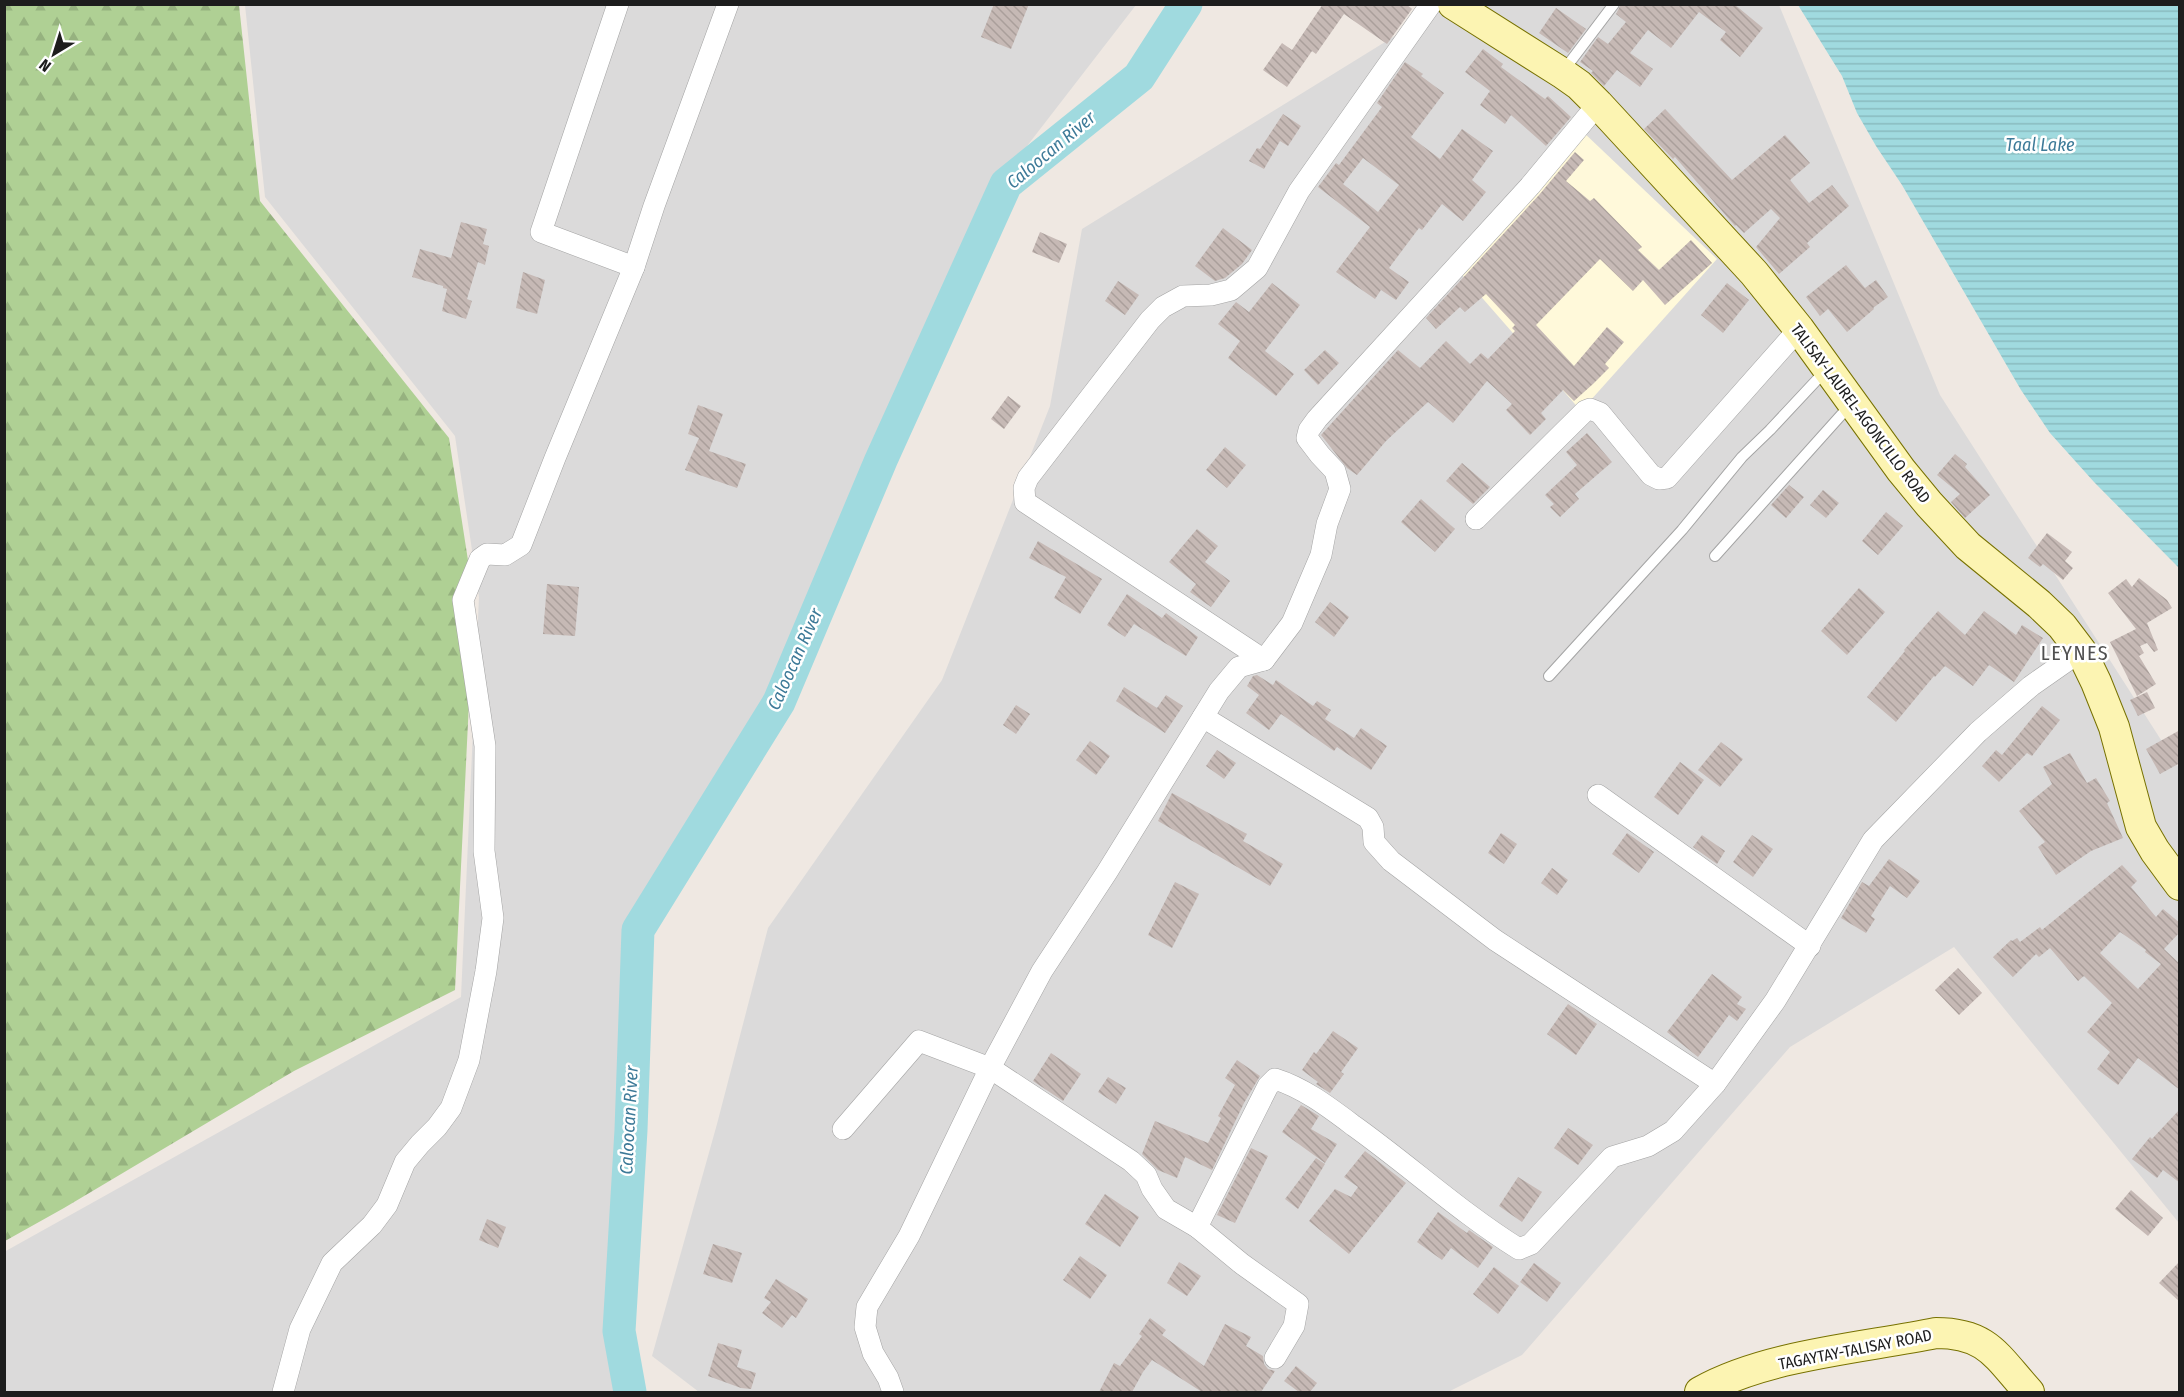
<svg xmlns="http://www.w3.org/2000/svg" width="2184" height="1397" font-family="'Fira Sans Condensed',sans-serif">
<defs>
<pattern id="forest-firs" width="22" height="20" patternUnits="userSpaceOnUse" patternTransform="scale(1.5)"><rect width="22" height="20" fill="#afd094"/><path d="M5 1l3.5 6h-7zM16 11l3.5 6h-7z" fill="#96b27f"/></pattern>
<pattern id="water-rules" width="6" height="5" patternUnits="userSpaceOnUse" patternTransform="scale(1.5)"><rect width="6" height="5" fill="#a0dadf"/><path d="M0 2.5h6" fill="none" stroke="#89bbbf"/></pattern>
<pattern id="building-back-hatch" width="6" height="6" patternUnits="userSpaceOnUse" patternTransform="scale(1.5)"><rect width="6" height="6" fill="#c6b9b5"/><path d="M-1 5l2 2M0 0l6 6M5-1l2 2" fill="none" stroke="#aa9f9b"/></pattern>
</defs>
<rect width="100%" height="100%" fill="#efe8e2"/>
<!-- residential -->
<g fill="#dbdada">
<polygon points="245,5 1136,5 1000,181 842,528 772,699 632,930 614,1330 625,1392 5,1392 4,1252 461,997 479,597 455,436 265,197"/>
<polygon points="1445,5 1779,5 1940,395 2179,768 2179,1223 1954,947 1790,1047 1522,1355 1448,1392 699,1392 652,1356 717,1124 768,928 942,680 1050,406 1082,229"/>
</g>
<!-- education -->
<polygon fill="#fff9da" points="1582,131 1717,259 1581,411 1456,268"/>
<!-- forest -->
<polygon fill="url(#forest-firs)" points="5,5 239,5 260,201 449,438 474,599 455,990 294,1071 64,1208 5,1241"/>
<!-- water -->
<polygon fill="url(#water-rules)" points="1798,5 2179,5 2179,568 2094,482 2050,433 2021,390 1902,185 1876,146 1857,113 1842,76"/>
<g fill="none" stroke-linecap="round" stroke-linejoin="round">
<!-- river -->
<polyline stroke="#a0dadf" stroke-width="33" points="630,1392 619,1331 631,1130 638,930 779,702 881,460 1006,184 1139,77 1186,4"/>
</g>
<!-- building -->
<g fill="url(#building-back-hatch)" fill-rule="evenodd">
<polygon points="994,4 1029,4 1011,49 981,37"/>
<polygon points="1323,4 1406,4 1412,9 1387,44 1344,14 1316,54 1312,51 1287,87 1263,70 1282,43 1292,50"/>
<polygon points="1621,4 1734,4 1763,28 1740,57 1720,40 1726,32 1699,12 1671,48 1648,30 1630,53 1653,69 1640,87 1617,70 1604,86 1591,73 1593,71 1580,62 1598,37 1608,44 1626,22 1616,14"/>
<polygon points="1556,8 1586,29 1568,53 1539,33"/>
<polygon points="1483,49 1503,64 1501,67 1545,99 1548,96 1571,117 1546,146 1511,115 1505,124 1480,105 1490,91 1465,72"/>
<path d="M 1405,62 L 1423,74 L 1421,76 L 1444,93 L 1411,137 L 1440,159 L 1462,129 L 1493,151 L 1472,180 L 1486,192 L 1463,221 L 1442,204 L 1422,230 L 1419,228 L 1389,268 L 1409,282 L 1396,300 L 1381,290 L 1375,299 L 1336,272 L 1370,227 L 1318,187 L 1336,163 L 1339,165 L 1382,107 L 1377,103 ZM 1363,158 L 1399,185 L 1378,212 L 1343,184 Z"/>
<polygon points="1665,109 1732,180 1785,135 1810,163 1790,180 1809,203 1832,185 1849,206 1807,243 1810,247 1779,274 1756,247 1780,218 1771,209 1744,233 1736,225 1735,226 1675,157 1673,159 1644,129"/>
<polygon points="1283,114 1301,126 1288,146 1280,141 1264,169 1249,161 1257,148 1260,149"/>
<polygon points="1575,152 1584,160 1566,181 1590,201 1594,198 1642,247 1638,250 1659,270 1691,240 1712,263 1665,305 1643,280 1633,291 1600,259 1536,325 1574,366 1607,327 1624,342 1605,364 1609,368 1593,384 1574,401 1563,390 1541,413 1546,419 1530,435 1506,410 1512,404 1487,381 1453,423 1428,402 1386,441 1357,475 1347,468 1321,435 1398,350 1420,368 1446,341 1470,364 1481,353 1488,359 1515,331 1512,328 1515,325 1486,294 1465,312 1460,307 1436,329 1426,318 1539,195"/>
<polygon points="461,222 487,229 483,244 489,246 485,265 478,262 467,299 472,301 466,319 442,311 447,289 443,288 443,286 412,277 420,249 451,258"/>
<polygon points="1223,228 1252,250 1242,264 1225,278 1215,281 1195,266"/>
<polygon points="1040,232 1067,244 1059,263 1032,252"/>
<polygon points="1846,265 1865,288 1876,280 1888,297 1873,308 1874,309 1847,332 1828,309 1820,316 1806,297"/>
<polygon points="523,272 545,280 537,314 516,308"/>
<polygon points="1118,281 1139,295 1125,315 1105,301"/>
<polygon points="1272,283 1300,305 1265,351 1294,374 1276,396 1228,358 1240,341 1218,324 1236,302 1249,312"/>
<polygon points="1727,283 1749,300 1723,333 1701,315"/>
<polygon points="1325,350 1339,363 1318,385 1304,370"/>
<polygon points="1008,396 1021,406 1004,429 991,419"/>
<polygon points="698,405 723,414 709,451 746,464 737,488 685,470 699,438 688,434"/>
<polygon points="1587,433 1612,462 1575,494 1579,499 1560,517 1550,507 1554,504 1545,495 1577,465 1566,452"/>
<polygon points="1225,447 1246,465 1227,488 1206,470"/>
<polygon points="1955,454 1967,464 1965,467 1990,495 1965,518 1951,502 1960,494 1937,475"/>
<polygon points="1462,463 1490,487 1473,504 1446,481"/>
<polygon points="1789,485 1804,497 1786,518 1771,505"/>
<polygon points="1823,490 1839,503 1826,518 1810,505"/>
<polygon points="1421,499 1455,529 1435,552 1401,522"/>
<polygon points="1886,512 1903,526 1878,555 1862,541"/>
<polygon points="1197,529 1218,546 1205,562 1230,581 1211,607 1190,592 1196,584 1169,562"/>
<polygon points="2047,533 2072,552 2065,561 2073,568 2063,580 2043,564 2040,567 2028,558"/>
<polygon points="1038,541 1102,579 1080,614 1054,598 1066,577 1029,558"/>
<polygon points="2139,578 2167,600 2172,608 2147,623 2158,650 2154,652 2147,643 2140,646 2144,653 2139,656 2156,684 2137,696 2110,642 2136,629 2108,593 2126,579 2132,587"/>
<polygon points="547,584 579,587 575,636 543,634"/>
<polygon points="1859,588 1885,612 1847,655 1821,631"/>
<polygon points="1127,594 1162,618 1166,613 1198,637 1186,656 1134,624 1125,637 1107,625"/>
<polygon points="1330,602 1349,617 1334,637 1315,622"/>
<polygon points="1938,611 1965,635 1984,611 2016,635 2022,625 2043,638 2014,682 1989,665 1973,686 1945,666 1935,677 1934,676 1896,722 1867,697 1905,651 1904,650"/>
<polygon points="1257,675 1273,685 1276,680 1313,706 1317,701 1331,710 1325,719 1354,738 1361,728 1387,746 1371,770 1337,747 1334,751 1281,714 1269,730 1246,713 1259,695 1247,686 1253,676"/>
<polygon points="1124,687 1157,708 1166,695 1183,706 1165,733 1116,701"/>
<polygon points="2147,692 2155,708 2138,716 2130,700"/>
<polygon points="1016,705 1030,714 1016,734 1003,725"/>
<polygon points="2042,706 2060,720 2032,756 2027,753 1999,782 1982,766 1996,750 2002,755"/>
<polygon points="2180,730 2180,763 2160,774 2146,749"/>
<polygon points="1090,741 1110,756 1096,775 1076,760"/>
<polygon points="1721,742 1743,759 1720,787 1698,770"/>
<polygon points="1217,750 1236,763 1224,779 1206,766"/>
<polygon points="2070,753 2087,783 2096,778 2110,801 2107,803 2123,838 2091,851 2056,875 2038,847 2045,842 2019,811 2052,784 2043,767"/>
<polygon points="1680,762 1704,780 1678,815 1654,797"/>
<polygon points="1172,793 1247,834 1243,841 1283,864 1270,886 1158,821"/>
<polygon points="1501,833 1517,844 1504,864 1488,853"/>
<polygon points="1627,833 1654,852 1639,873 1612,854"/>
<polygon points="1702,835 1725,851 1717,864 1693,847"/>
<polygon points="1752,835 1773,849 1753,877 1733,862"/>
<polygon points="1889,859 1920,881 1907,898 1890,886 1871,916 1875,919 1866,933 1841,918 1862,882 1869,886"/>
<path d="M 2122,865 L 2137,881 L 2131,887 L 2156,917 L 2163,909 L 2180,923 L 2180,932 L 2164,949 L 2180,964 L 2180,1090 L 2138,1058 L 2118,1085 L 2097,1069 L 2110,1052 L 2087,1032 L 2112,1003 L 2084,976 L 2078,981 L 2050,948 L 2039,957 L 2036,954 L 2013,977 L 1993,957 L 2011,940 L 2012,941 L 2017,938 L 2020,942 L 2040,927 L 2042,930 ZM 2120,932 L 2146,950 L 2145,952 L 2161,964 L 2138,989 L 2100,953 Z"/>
<polygon points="1552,868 1568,880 1557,895 1541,883"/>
<polygon points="1175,882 1199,894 1172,948 1148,935"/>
<polygon points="1958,968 1982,993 1959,1015 1935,990"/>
<polygon points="1712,974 1742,997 1737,1004 1746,1009 1737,1021 1729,1015 1698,1057 1667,1032"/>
<polygon points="1568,1004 1597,1024 1576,1055 1547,1034"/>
<polygon points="1333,1031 1358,1048 1341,1072 1344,1074 1330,1093 1316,1084 1318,1082 1302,1070 1314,1052 1316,1054"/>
<polygon points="1051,1053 1081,1074 1063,1101 1033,1081"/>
<polygon points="1237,1060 1260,1076 1244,1103 1212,1170 1185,1157 1177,1178 1158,1170 1142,1154 1155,1121 1208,1143 1221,1118 1218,1116 1235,1085 1225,1078"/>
<polygon points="1108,1077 1126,1088 1116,1104 1098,1092"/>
<polygon points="1301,1105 1319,1116 1311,1129 1337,1144 1325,1163 1282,1132"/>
<polygon points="2180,1109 2180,1183 2163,1170 2157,1178 2132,1159 2150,1137 2152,1139"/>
<polygon points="1568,1128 1593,1145 1578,1165 1554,1148"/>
<polygon points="1251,1148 1268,1156 1235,1223 1217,1215"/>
<polygon points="1365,1151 1406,1183 1349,1254 1309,1221 1335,1189 1351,1197 1358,1187 1344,1177"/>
<polygon points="1316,1158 1325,1164 1298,1209 1285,1199"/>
<polygon points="1518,1177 1542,1192 1522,1222 1499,1206"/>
<polygon points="2131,1190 2163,1218 2148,1236 2115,1209"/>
<polygon points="1105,1194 1139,1217 1120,1247 1085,1224"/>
<polygon points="1438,1212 1467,1233 1469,1230 1493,1247 1478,1268 1451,1248 1442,1260 1417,1242"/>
<polygon points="487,1219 506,1227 498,1248 479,1240"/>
<polygon points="713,1244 742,1253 732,1283 703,1274"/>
<polygon points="1080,1256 1107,1275 1090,1299 1063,1280"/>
<polygon points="2180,1261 2180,1302 2159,1283"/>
<polygon points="1179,1262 1201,1276 1187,1296 1167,1283"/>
<polygon points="1534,1263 1561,1283 1547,1302 1520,1282"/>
<polygon points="1494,1267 1519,1286 1498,1314 1473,1294"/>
<polygon points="776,1279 808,1299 796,1318 792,1315 782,1328 762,1313 771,1302 764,1298"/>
<polygon points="1150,1318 1166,1330 1162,1335 1204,1366 1225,1324 1251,1337 1246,1346 1263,1356 1264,1364 1268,1369 1275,1371 1261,1392 1202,1392 1152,1360 1143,1372 1132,1392 1099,1392 1114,1363 1120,1366 1142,1336 1139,1334"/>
<polygon points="718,1343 742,1350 737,1367 756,1373 751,1389 741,1388 708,1376"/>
<polygon points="1296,1366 1317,1383 1310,1392 1299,1392 1284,1381"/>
</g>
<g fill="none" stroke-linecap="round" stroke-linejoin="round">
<!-- lane casing -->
<g stroke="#a4a4a4" stroke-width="12">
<g id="lane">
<polyline points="1564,70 1614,4"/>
<polyline points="1715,556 1851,404"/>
<polyline points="1549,676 1682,530 1742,457 1770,430 1827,369"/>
</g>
</g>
<!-- street casing -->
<g stroke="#a4a4a4" stroke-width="22">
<g id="street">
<polyline points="618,4 541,232 634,267"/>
<polyline points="1476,519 1585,411 1590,409 1600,413 1651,475 1659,479 1667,478 1799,329"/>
<polyline points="1264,660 1025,502 1024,488 1028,478 1150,320 1163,307 1183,296 1211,295 1231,290 1257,268 1299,191 1431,4"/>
<polyline points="1203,717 1368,818 1373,827 1374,842 1391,861 1495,940 1715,1084"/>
<polyline points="1598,795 1810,946"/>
<polyline points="843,1129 919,1041 990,1068 1131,1161 1146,1175 1152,1189 1166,1209 1197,1227 1242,1264 1298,1304 1294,1326 1275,1358"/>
<path d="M 1197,1227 L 1268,1086 L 1275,1079 C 1304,1088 1330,1108 1354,1126 C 1410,1166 1461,1213 1519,1249 L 1531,1244 L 1612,1157 L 1648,1146 L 1673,1131 L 1715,1084 L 1775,1001 L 1873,840 L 1978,732 L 2031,686 L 2081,651"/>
<polyline points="283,1392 300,1329 332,1263 372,1225 387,1205 405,1162 420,1144 437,1127 451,1108 469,1060 486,971 493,918 484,851 485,746 463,600 480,559 487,554 505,555 521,545 555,458 634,267 654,206 728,4"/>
<polyline points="893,1392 888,1378 873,1353 865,1327 867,1307 909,1236 990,1068 1042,971 1107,872 1219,691 1239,667 1264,660 1292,623 1321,555 1327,524 1340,489 1335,471 1320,455 1307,438 1309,430 1317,419 1530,186 1598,104"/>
</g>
</g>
<!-- secondary casing -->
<g stroke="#777100" stroke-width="32">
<g id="secondary">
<polyline points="1453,4 1562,73 1579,85 1598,104 1754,273 1799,329 1901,470 1929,504 1968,546 2039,604 2062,626 2081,651 2096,682 2114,727 2141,827 2155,851 2180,885"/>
<path d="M 1700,1392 C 1765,1355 1862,1348 1936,1333 C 1988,1333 1997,1357 2029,1392"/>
</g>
</g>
<!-- lane -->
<use href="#lane" stroke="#fff" stroke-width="10"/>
<!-- street -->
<use href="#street" stroke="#fff" stroke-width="21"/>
<!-- secondary -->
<use href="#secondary" stroke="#fcf4b2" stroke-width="30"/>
</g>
<g text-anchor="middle" stroke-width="5" stroke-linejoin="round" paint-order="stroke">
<!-- street labels -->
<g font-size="16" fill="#1d1d1d" stroke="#fff">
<text transform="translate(1861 413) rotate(53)" y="6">TALISAY-LAUREL-AGONCILLO ROAD</text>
<text transform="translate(1855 1349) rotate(-11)" y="6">TAGAYTAY-TALISAY ROAD</text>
</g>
<!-- water labels -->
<g font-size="18" font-style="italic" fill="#3d7a98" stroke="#fff">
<text x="2040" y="151">Taal Lake</text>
<text transform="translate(1051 150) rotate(-40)" y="6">Caloocan River</text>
<text transform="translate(795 659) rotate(-66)" y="6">Caloocan River</text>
<text transform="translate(629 1120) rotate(-87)" y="6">Caloocan River</text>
</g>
<!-- quarter labels -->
<g font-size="20" letter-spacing="1.5" fill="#505050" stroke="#fff">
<text x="2075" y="660">LEYNES</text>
</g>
</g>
<!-- border -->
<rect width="2184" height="1397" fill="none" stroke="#1d1d1d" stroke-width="12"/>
<!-- north arrow -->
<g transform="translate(54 54) rotate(218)" stroke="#ffffff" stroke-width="4.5" paint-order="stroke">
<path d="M0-4.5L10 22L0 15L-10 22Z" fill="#1d1d1d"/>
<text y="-9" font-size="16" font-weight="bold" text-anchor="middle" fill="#1d1d1d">N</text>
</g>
</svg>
